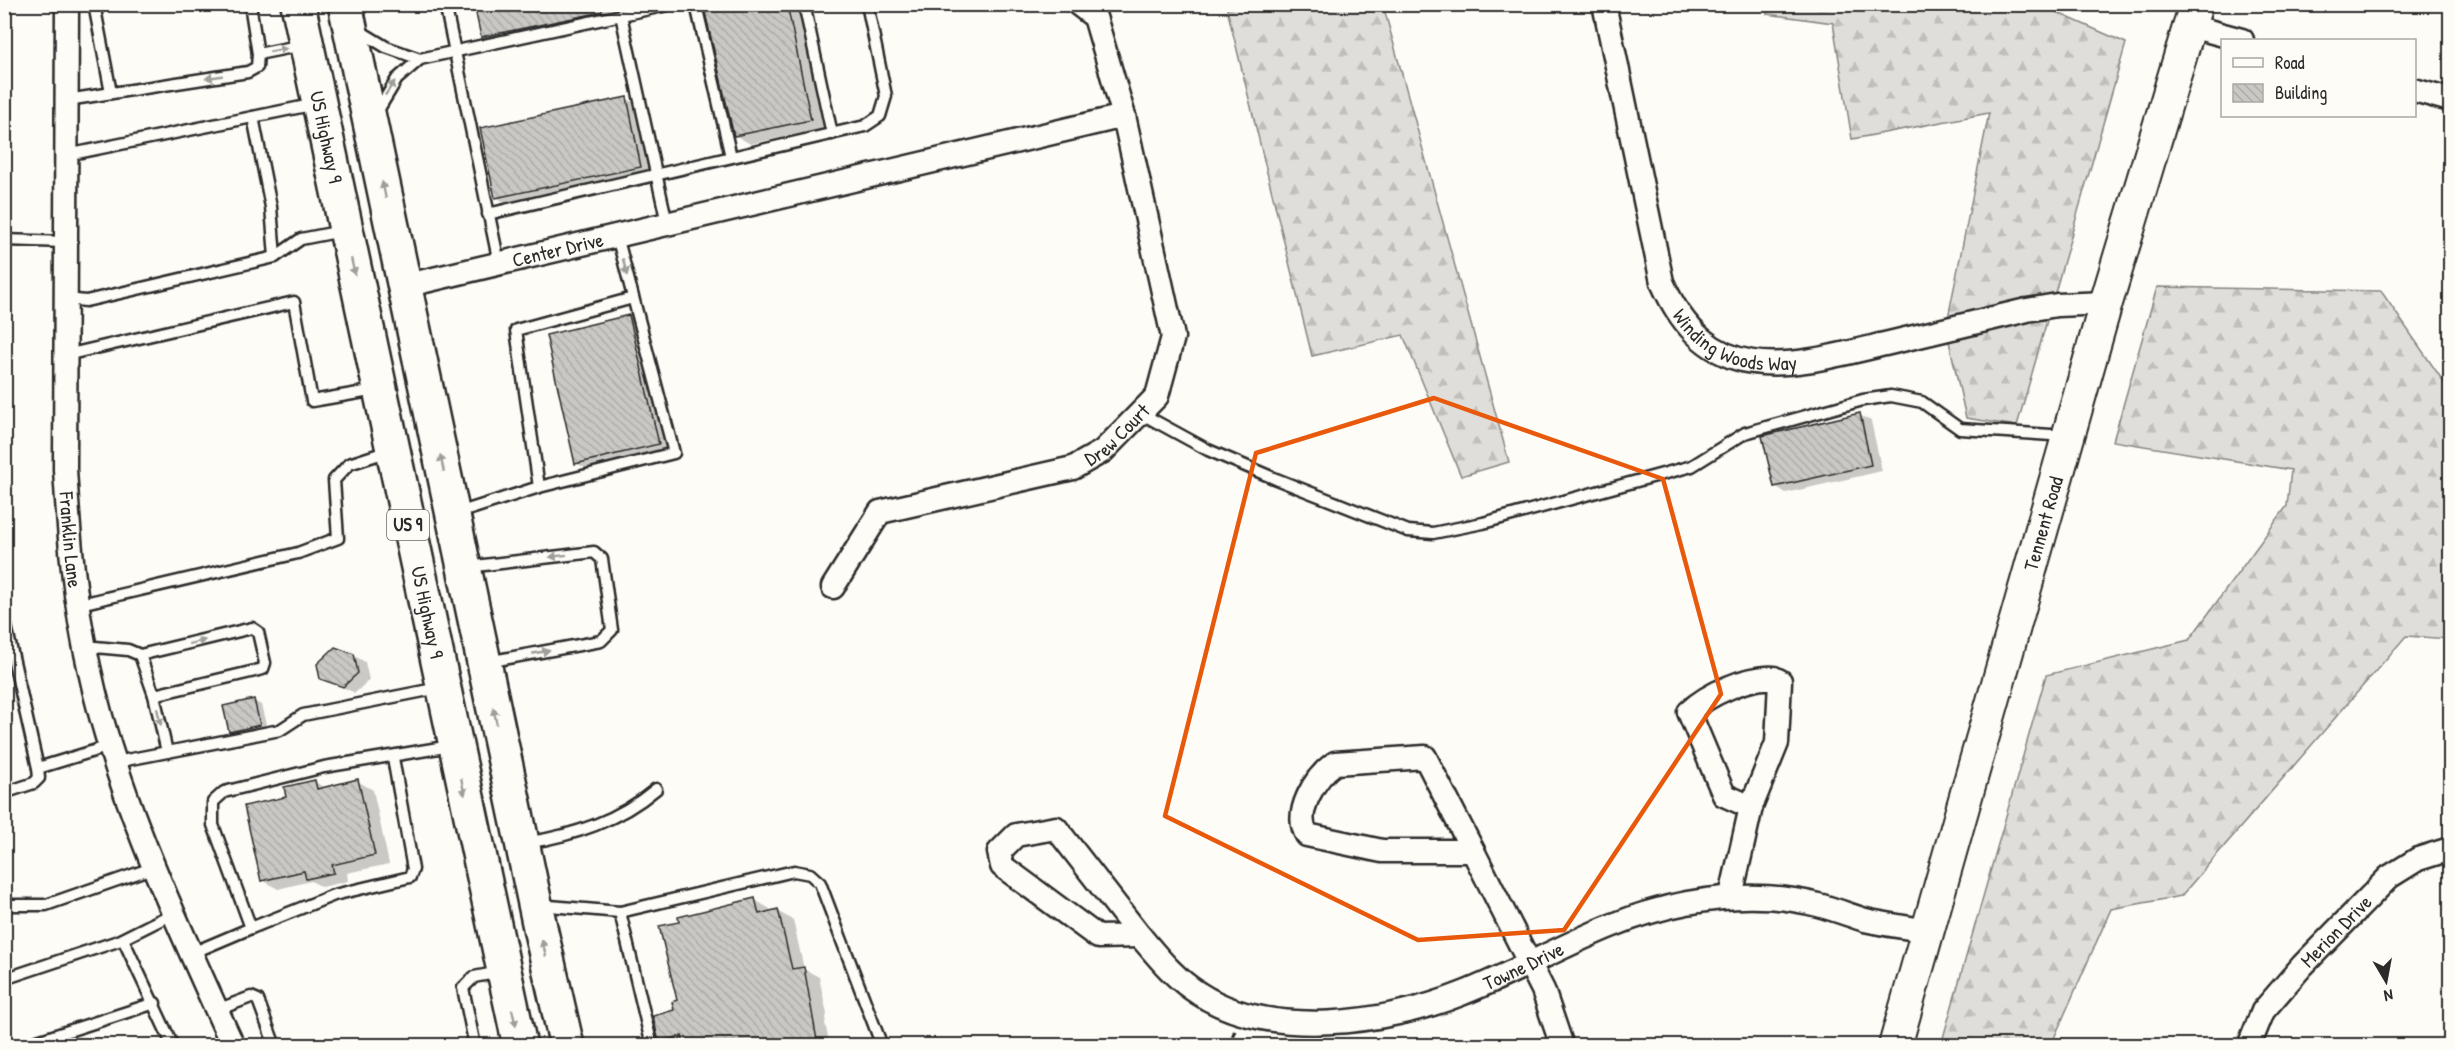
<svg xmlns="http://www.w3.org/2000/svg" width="2455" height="1050" font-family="'Patrick Hand',sans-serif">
<defs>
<pattern id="forest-firs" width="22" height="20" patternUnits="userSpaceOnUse" patternTransform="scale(1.5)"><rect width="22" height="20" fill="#dfdeda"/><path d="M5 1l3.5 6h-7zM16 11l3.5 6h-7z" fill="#c0bfbb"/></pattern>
<pattern id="building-back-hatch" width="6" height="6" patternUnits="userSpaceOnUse" patternTransform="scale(1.5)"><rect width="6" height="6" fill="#c9c8c4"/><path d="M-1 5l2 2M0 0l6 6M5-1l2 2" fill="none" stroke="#adaca9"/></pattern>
</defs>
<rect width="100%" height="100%" fill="#fdfcf7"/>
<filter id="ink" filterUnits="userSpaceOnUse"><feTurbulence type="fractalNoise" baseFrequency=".0167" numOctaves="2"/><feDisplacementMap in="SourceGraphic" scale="12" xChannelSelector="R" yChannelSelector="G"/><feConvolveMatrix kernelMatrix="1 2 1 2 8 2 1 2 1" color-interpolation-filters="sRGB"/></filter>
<g filter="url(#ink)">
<!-- forest -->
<g fill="url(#forest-firs)" stroke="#858482" stroke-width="1.5">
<polygon points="1226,5 1383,5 1509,462 1461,476 1403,335 1312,356"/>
<polygon points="1766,5 2040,5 2126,43 2017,426 1966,418 1946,328 1989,113 1852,139 1833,23 1767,14"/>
<polygon points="2157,287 2381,291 2450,391 2450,639 2406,636 2181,896 2111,909 2051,1045 1941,1045 2046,675 2189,640 2287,506 2291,470 2113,441"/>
</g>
<!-- shadow -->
<g fill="#0003">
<polygon points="476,4 694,4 498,45 482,36"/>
<polygon points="705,4 800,4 826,128 750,144 735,135"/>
<polygon points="626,98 641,107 656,175 511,206 496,197"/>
<polygon points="629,317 644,326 674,453 592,471 576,463"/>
<polygon points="1859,415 1871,421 1882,471 1786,493 1775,486"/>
<polygon points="353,655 365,662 369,680 355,693 322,678"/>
<polygon points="254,701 261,705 267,728 237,735 230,731"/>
<polygon points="357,781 373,790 389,864 347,873 348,881 322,887 311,881 278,889 262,880 288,798 315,782 325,788"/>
<polygon points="755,900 770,909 771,912 777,911 793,920 804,969 819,977 827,1014 825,1023 830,1046 672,1046 663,1040 679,1002"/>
</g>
<!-- building -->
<g fill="url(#building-back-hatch)" stroke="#2b2b2b" stroke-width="1.5">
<polygon points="474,4 601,4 602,12 481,37"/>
<polygon points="703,4 787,4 811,120 734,136"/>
<polygon points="627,97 641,167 495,198 480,128"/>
<polygon points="629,315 659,444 575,464 546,335"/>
<polygon points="1860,413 1871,465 1774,487 1762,436"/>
<polygon points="335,647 354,654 358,673 343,687 320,679 317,664"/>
<polygon points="254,699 260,725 229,732 223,706"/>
<polygon points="358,779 375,855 332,865 334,873 306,879 304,871 261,881 244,806 286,797 284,787 315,780 317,789"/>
<polygon points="755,898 759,914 778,909 792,969 804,967 818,1046 684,1046 682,1036 662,1041 658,1038 653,1016 674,1010 672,1002 677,1000 659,926 679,922 678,917"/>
</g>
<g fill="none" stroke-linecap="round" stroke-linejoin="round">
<!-- lane casing -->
<g stroke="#2b2b2b" stroke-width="15">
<g id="lane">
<polyline points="94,4 111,93"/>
<polyline points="250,4 258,54 303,45"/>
<polyline points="445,4 499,263"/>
<polyline points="691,4 697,9 731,157"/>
<polyline points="804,4 832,134"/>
<polyline points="621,15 667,223"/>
<polyline points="358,30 386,47 420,59"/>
<polyline points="67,100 248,72 257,67 258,54"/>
<polyline points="377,112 397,79 420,59 672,4"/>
<polyline points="253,117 271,207 275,257"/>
<polyline points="67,155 316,104"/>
<polyline points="488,214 865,126 880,116 886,96 867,4"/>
<polyline points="4,240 66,242"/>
<polyline points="66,299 86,301 275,257 301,239 342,231"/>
<polyline points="66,355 294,302 312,401 376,390"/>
<polyline points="1142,414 1208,450 1276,479 1408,531 1433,533 1483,523 1692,466 1745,433 1863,400 1891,396 1922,402 1960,429 2066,436"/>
<polyline points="539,487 674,453 617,236"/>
<polyline points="455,514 539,487 516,330 633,298"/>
<polyline points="467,567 594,552 602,559 612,630 601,641 487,662"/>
<polyline points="76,605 298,553 338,538 334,480 349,464 389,451"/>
<polyline points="4,617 38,768 110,746"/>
<polyline points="84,646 128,650 140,655 154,695 167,752"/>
<polyline points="140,655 252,628 258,632 265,663 263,669 154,695"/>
<polyline points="116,762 280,730 303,715 439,688"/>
<polyline points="4,793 34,783 39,778 38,768"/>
<path d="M 526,843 C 575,835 618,821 656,789"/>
<polyline points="4,905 46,905 155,867"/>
<polyline points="538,905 620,912 794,871 810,874 820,883 882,1046"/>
<polyline points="620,912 652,1046"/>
<polyline points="251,928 334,895 410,877 413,869 393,758"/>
<polyline points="123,939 173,1046"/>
<polyline points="192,953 251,928 213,825 213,802 224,792 324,767 451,746"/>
<polyline points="4,979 118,941 174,913"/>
<polyline points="217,1010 251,997 258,1000 275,1046"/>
<polyline points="22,1046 155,1003"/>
<polyline points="475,1046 463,988 474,977 500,972"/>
</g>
</g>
<!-- street casing -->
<g stroke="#2b2b2b" stroke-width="27">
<g id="street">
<path id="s1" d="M 67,4 L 65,469 C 69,536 74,602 89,667 C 115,793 180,929 233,1046"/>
<path id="s2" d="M 1604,4 L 1662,282 C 1710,392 1792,366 1885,344 C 1932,333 1980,321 2027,310 L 2057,305 L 2106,303"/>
<polyline points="2190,26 2242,40"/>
<polyline points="2414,90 2450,100"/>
<path id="s3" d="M 404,286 L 1124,116"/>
<path id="s4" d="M 833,587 L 880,512 L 1073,468 L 1103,451 L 1157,396 L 1173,337 L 1124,116 L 1095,17 L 1078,4"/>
<path d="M 1774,678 L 1780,681 L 1777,743 L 1751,807 L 1724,795 L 1689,712 C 1708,694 1748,676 1774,678 Z"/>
<path d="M 1425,757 L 1473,851 L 1382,851 L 1307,835 C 1293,813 1315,777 1335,763 Z"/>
<polygon points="1056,828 1140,936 1098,937 1002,866 999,852 1016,835"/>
<polyline points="1473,851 1543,990 1562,1046"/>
<polyline points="1731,896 1751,807"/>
<path id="s5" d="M 1140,936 C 1158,957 1174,978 1198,993 C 1269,1040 1386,1024 1461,994 C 1538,964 1605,918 1687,903 C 1729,895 1776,894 1818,905 C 1834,909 1849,915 1865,920 C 1886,925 1907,927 1928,931"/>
<path id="s6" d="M 2249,1046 L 2263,1011 L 2302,966 L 2389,877 L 2418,859 L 2450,849"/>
</g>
</g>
<!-- secondary casing -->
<g stroke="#2b2b2b" stroke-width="36">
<g id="secondary">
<path id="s7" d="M 1895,1046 L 2106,303 L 2196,4"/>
</g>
</g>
<!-- highway casing -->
<g stroke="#2b2b2b" stroke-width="38">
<g id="highway">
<path id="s8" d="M 298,4 L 520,1046"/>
<polyline points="345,4 541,932 567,1046"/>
</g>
</g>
<!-- path -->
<polyline stroke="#2b2b2b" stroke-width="4" stroke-dasharray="6 4.5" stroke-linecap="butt" points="1229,1046 1235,1031"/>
<!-- lane -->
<use href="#lane" stroke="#fdfcf7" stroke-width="10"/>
<!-- street -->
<use href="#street" stroke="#fdfcf7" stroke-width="22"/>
<!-- secondary -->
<use href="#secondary" stroke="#fdfcf7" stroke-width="32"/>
<!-- highway -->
<use href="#highway" stroke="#fdfcf7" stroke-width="33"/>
</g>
<!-- one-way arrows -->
<defs><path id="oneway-solid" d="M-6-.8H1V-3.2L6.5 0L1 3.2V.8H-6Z" transform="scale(1.5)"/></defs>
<g fill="#9e9e9b">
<use href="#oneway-solid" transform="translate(278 50) rotate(-11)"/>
<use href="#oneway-solid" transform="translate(214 77) rotate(171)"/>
<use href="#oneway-solid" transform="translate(390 88) rotate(-56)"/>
<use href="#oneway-solid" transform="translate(384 190) rotate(-102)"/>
<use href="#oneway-solid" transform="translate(353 267) rotate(78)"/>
<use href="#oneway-solid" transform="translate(625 267) rotate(75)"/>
<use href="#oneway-solid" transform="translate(442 463) rotate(-102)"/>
<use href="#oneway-solid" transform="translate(558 556) rotate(173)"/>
<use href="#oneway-solid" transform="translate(197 642) rotate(-14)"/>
<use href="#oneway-solid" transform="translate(541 652) rotate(-11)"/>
<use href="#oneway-solid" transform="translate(495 716) rotate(-102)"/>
<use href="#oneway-solid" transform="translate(159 717) rotate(77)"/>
<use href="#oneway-solid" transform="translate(463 787) rotate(78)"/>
<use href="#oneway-solid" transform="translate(544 948) rotate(-103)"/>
<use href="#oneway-solid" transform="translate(514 1018) rotate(77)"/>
</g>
</g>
<!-- marked area -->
<path fill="none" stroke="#e8590c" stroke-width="4.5" stroke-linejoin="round" d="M 1434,398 L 1663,479 L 1721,694 L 1564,930 L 1418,940 L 1165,816 L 1256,453 Z"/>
<g text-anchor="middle" stroke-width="4.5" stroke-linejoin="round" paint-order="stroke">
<!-- shield labels -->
<rect fill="#fdfcf7" stroke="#6a6a68" stroke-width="1.5" x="387" y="510" width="42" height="30" rx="4.5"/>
<g font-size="18" font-weight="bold" fill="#2b2b2b">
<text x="408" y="531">US 9</text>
</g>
<!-- street labels -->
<g font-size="20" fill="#2b2b2b" stroke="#fdfcf7">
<text dy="7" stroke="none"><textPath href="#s8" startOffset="136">US Highway 9</textPath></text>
<text dy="7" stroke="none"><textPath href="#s3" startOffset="158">Center Drive</textPath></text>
<text dy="7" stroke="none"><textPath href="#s2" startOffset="386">Winding Woods Way</textPath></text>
<text dy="7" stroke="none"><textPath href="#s4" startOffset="342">Drew Court</textPath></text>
<text dy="7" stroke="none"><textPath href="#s7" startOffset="543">Tennent Road</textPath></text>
<text dy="7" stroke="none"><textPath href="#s1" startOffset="536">Franklin Lane</textPath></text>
<text dy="7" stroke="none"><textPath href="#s8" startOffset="622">US Highway 9</textPath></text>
<text dy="7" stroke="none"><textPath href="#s6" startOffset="146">Merion Drive</textPath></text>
<text dy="7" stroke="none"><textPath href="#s5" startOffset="422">Towne Drive</textPath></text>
</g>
</g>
<!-- margin -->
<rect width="2455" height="1050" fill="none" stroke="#fdfcf7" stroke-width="24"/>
<rect x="12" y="12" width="2431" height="1026" fill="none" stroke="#2b2b2b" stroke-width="2" filter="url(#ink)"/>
<!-- legend -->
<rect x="2221" y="39" width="195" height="78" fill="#fdfcf7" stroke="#a9a8a5" stroke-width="1.5"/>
<rect x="2233" y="58" width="30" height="9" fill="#fdfcf7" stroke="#a9a8a5" stroke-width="1.5"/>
<text x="2275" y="69" font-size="18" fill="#2b2b2b">Road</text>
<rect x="2233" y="84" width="30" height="18" fill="url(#building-back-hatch)" stroke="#a9a8a5" stroke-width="1.5"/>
<text x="2275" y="99" font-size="18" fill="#2b2b2b">Building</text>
<!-- north arrow -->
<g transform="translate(2386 981) rotate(170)" stroke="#fdfcf7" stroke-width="4.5" paint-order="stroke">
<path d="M0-4.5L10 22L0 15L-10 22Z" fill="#2b2b2b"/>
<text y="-9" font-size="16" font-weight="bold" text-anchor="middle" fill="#2b2b2b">N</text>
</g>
</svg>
